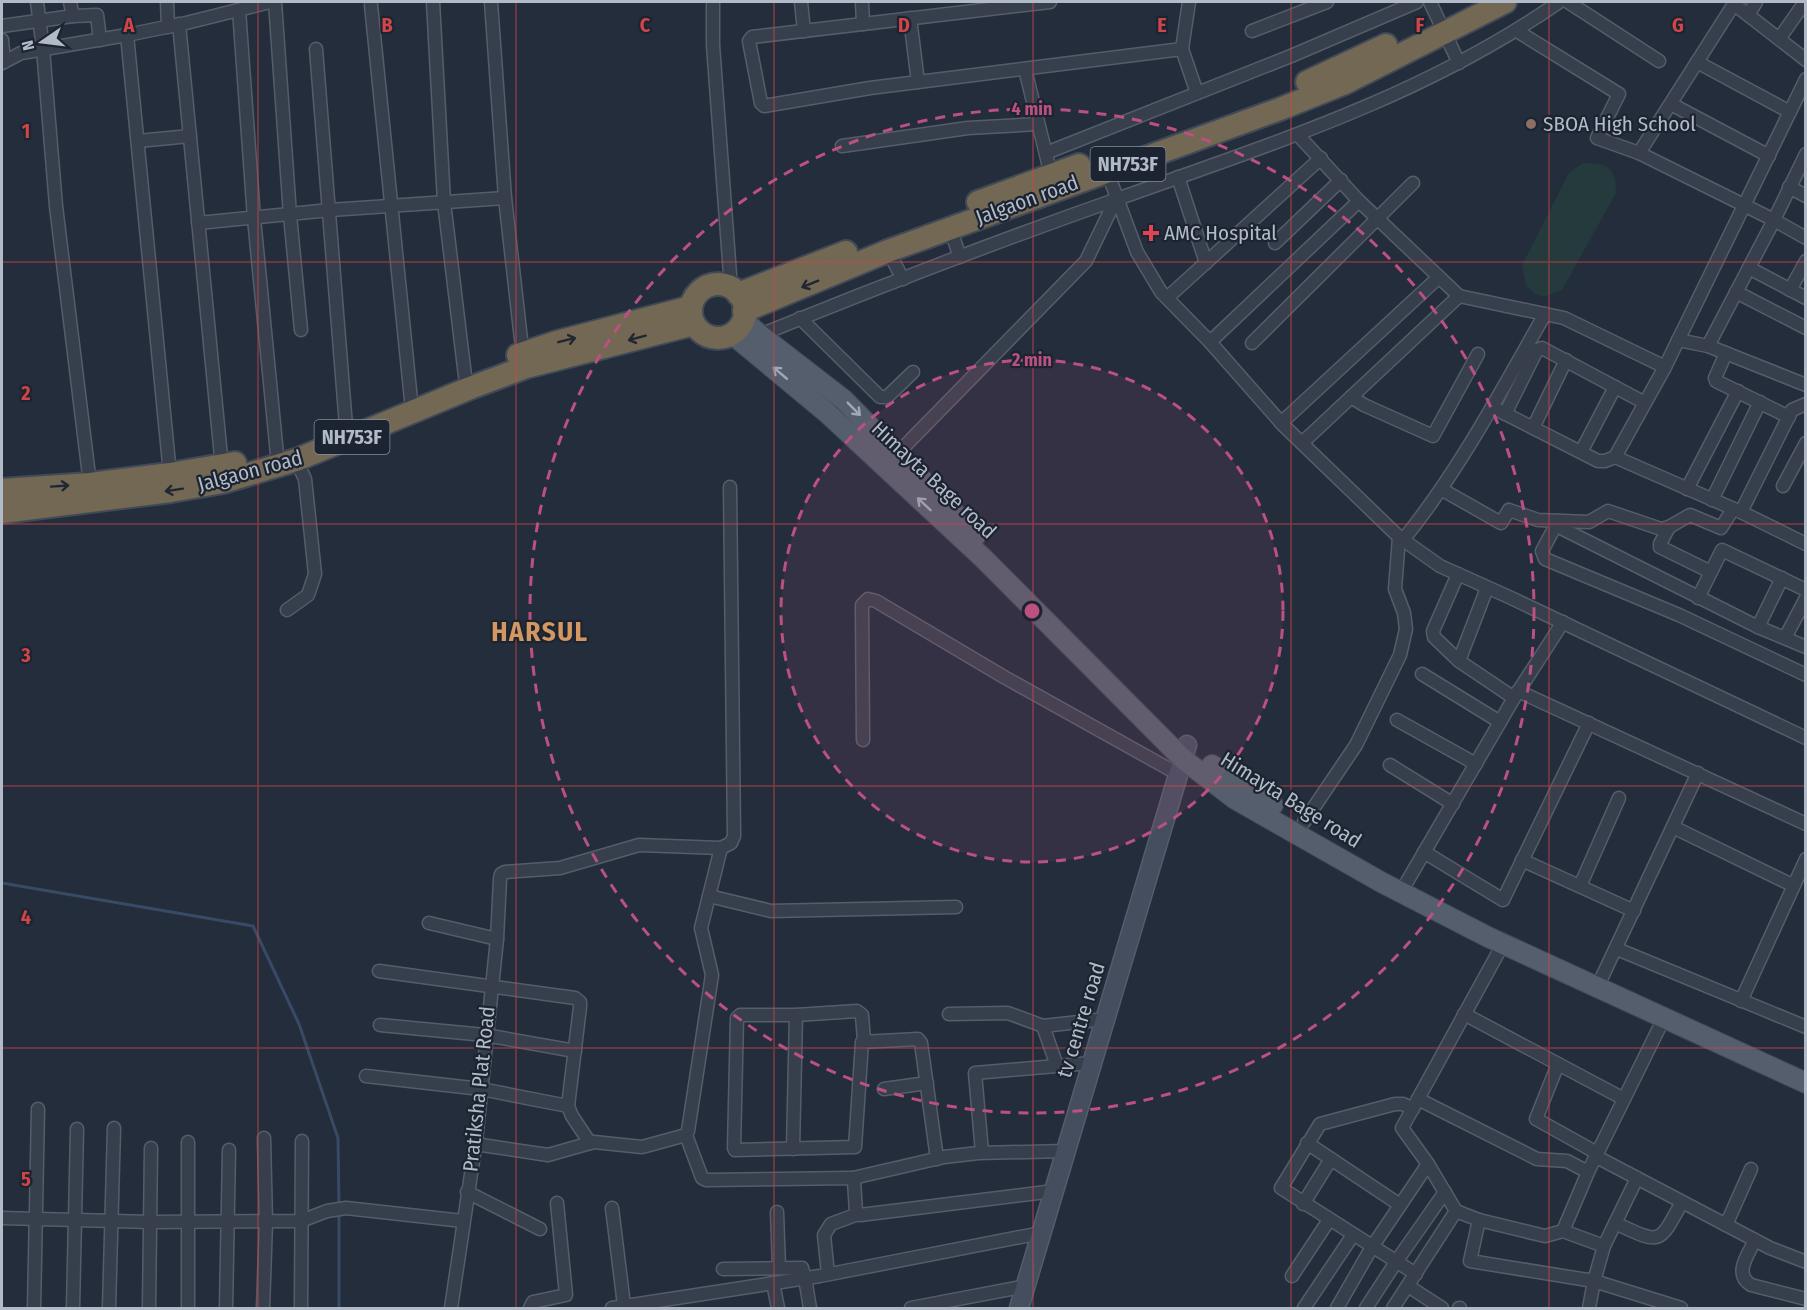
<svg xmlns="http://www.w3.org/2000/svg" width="1807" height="1310" font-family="'Fira Sans Condensed',sans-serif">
<rect width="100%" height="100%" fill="#232d3c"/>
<!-- green -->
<path fill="#253a3d" d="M 1583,163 C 1607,163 1616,167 1616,193 L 1562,290 L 1544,297 L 1534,294 L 1526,285 L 1522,265 L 1569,173 Z"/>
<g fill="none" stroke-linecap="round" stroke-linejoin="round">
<!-- stream -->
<g stroke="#384a66" stroke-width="3">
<polyline points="2,883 253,926 299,1024 338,1138 339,1207"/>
<polyline points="339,1214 339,1308"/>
</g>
<!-- street casing -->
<g stroke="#555d6a" stroke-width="15">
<g id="street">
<polyline points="37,2 43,49 56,206 90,484"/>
<polyline points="70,2 73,16 97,15 100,40"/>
<polyline points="167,2 168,27"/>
<polyline points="275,2 290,215 301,330"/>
<polyline points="433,2 444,202 465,376 470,388"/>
<polyline points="491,2 505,198 523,357"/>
<polyline points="713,2 713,45 731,288"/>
<polyline points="801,2 804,31"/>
<polyline points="862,2 863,24"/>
<polyline points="1050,2 752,37 749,41 761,103 764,106 870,88 1182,49"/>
<polyline points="1189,2 1182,49 1197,93"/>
<polyline points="1430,2 1459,63"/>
<polyline points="1568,2 1659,61"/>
<polyline points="371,5 411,400"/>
<polyline points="239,10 254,218 278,465"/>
<polyline points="1748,15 1756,2"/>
<polyline points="910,18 918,82"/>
<polyline points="179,24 222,467"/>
<polyline points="2,26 73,16"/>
<polyline points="1252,31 1327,2"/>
<polyline points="1517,31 1619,94 1597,138 1639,153 1774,220 1806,154"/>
<polyline points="127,35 170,474"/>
<polyline points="1779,39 1805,2"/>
<polyline points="2,40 4,62"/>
<polyline points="316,49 346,426"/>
<polyline points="1697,62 1790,112"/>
<polyline points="2,63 21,53 127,35 186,23 270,2"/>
<polyline points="1025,69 1051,175"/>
<polyline points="1671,104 1769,156"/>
<polyline points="1298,135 1359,201 1459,296 1564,318 1665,367"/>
<polyline points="138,141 190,136"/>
<polyline points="842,146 968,128 1038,124"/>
<polyline points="1046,153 1291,56 1417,2"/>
<polyline points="1639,153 1734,4 1806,60"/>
<polyline points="1107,171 1137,252 1161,292 1210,342 1283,425 1399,537 1440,566 1509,597 1806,738"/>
<polyline points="1178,177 1206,263"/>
<polyline points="1789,187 1806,196"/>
<polyline points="198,223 330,210 505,198"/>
<polyline points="950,228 960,257"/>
<polyline points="1275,243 1341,180"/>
<polyline points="888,251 903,279"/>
<polyline points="1749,268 1806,298"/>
<polyline points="1790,290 1806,261"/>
<polyline points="1736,292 1806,328"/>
<polyline points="1167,298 1321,158"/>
<polyline points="800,318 880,397 887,397 913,372"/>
<path d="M 760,335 C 880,286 1001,240 1123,197 C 1277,142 1425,95 1559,2"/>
<polyline points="1678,340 1708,346 1774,220 1806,238"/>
<polyline points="1210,342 1359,201"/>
<polyline points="1252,343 1413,183"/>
<polyline points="1708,346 1806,385"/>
<polyline points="1726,353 1715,378 1716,381 1789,417"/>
<polyline points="1351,397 1364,405 1433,436 1478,354"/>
<polyline points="1492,407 1598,461 1605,461 1615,457 1665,367 1806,79"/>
<polyline points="1505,414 1537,350 1542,348 1645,403"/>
<polyline points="1281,423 1439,277"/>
<polyline points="1533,428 1566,360"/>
<polyline points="1302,443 1459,296"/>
<polyline points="1581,452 1615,387"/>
<polyline points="897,454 1086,261 1116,199"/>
<polyline points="1615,457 1741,512 1806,544"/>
<polyline points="1783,486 1806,443"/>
<polyline points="1441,489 1501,523 1509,510 1538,520 1589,522 1608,511 1661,529 1669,527 1690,515 1721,528 1733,509"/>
<polyline points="1687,489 1738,391"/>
<polyline points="1712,500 1760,402"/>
<polyline points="1741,512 1792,410 1806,404"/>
<polyline points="1558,521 1542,551 1545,559 1679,615 1806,675"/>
<polyline points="1555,525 1758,627 1806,647"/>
<polyline points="1669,527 1660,544 1660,547 1711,572"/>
<path d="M 1403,540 C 1459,471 1501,391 1545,314"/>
<polyline points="1458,574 1433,631 1434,637 1459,661 1514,698"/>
<polyline points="1698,598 1722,550 1806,590"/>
<polyline points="287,610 308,595 315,574 305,479 296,460"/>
<polyline points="1758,627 1782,578"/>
<polyline points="1785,638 1806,598"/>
<polyline points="1459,661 1487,588"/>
<polyline points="1422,674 1500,722"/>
<polyline points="1518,691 1806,824"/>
<polyline points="1397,720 1476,764"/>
<polyline points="863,740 862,605 868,599 876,601 1004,677 1178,774"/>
<polyline points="1390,765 1453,804"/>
<polyline points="1304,822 1356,745 1400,655 1406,629 1404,613 1395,589 1399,537"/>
<polyline points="1673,827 1792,885"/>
<polyline points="1424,852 1503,900 1589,723"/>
<polyline points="1522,860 1634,911"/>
<polyline points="1580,886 1619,798"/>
<polyline points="1401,892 1514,698 1563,622"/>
<polyline points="709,896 771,911 956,907"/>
<polyline points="429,923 497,939 476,1141 451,1308"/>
<polyline points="497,939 500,879 501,874 505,872 560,868 639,845 721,848 731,843 734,836 730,487"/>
<polyline points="1617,949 1806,1027"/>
<polyline points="379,971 575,998 580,1002 580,1007 568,1106 572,1116 590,1143"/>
<polyline points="1602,977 1698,773"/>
<polyline points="1741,1001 1806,859"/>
<polyline points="949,1014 1008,1013 1043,1026 1105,1019"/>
<polyline points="1464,1014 1624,1099"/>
<polyline points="380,1025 485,1035 575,1051"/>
<polyline points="1043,1026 1057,1066"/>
<polyline points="864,1041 862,1015 857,1011 796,1015 740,1015 737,1018 734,1148 735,1150 855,1147 862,1042 918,1039 921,1043 937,1159"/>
<polyline points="1558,1064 1536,1119 1597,1153"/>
<polyline points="366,1076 481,1089 568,1106"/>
<polyline points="884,1089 927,1083"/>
<polyline points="1418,1099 1537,1159 1567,1161 1588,1172"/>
<polyline points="1413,1109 1403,1104 1395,1104 1320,1124 1281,1188 1416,1274"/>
<polyline points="686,1135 702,1178 706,1180 851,1178 854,1181 856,1212 860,1215 1054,1191"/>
<polyline points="1307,1143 1400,1205"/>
<polyline points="475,1144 548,1155 594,1142 642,1147 686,1135 688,1131 712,975 701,928 721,848"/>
<polyline points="793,1149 796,1015"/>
<polyline points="982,1152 975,1073 1091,1063"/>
<polyline points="1595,1156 1770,1248 1806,1262"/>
<polyline points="853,1178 944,1157 978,1153 1066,1151"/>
<polyline points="467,1192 540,1229"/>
<polyline points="1303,1204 1331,1159"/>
<polyline points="612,1208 624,1305"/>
<polyline points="1456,1211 1479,1220 1470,1261 1594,1281 1604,1246 1563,1231 1588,1172 1664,1018"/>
<polyline points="777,1212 779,1268"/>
<polyline points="2,1218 151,1222 301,1221 327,1211 346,1208 463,1221"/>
<polyline points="1479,1220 1545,1236 1563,1231"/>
<path d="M 1615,1223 C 1661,1244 1658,1246 1682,1202"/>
<polyline points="1726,1225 1751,1169"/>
<path d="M 1755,1240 C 1748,1255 1733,1274 1751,1285 L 1806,1299"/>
<polyline points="1604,1246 1637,1178"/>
<polyline points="723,1269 802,1268 805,1278 810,1308"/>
<polyline points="828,1274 824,1235 831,1224 858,1214"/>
<polyline points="1292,1276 1329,1220"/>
<polyline points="773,1283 778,1308"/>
<polyline points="1408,1286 1442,1308"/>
<polyline points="34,1308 38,1109"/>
<polyline points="73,1308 77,1129"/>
<polyline points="109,1308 114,1128"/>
<polyline points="149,1308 151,1148"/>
<polyline points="188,1308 188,1142"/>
<polyline points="226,1308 229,1150"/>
<polyline points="263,1308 266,1222 264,1138"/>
<polyline points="301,1308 302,1141"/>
<polyline points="530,1308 533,1302 566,1295 557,1203"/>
<polyline points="612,1308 820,1276 1041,1233"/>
<polyline points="911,1308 1026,1286"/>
<polyline points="1304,1308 1353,1235"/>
<polyline points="1337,1308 1372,1247 1428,1164"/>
<polyline points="1366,1308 1396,1262 1445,1192"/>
<polyline points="1393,1308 1456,1211 1428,1164 1402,1128 1503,944"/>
<polyline points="1459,1308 1460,1308"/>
<polyline points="1589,1308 1594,1281 1681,1308"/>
</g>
</g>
<!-- secondary casing -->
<g stroke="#555d6a" stroke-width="21">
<polyline id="secondary" points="1019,1308 1187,745"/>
</g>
<!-- primary casing -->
<g stroke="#404855" stroke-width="22">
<g id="primary">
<polyline points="743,320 760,335 844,400 976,535"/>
<polyline points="732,334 826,412 983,558 1183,759 1235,799 1381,882 1488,937 1806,1083"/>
<polyline points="1212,765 1273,805"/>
</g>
</g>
<!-- highway casing -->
<g stroke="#424a57" stroke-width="26">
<g id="highway">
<polyline points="1307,82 1386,45"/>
<polyline points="978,202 1079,165"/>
<circle cx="718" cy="311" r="27"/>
<polyline points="738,294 846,252"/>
<polyline points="744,311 888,251 1280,109 1345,83 1505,2"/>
<polyline points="518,355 557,342 691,307"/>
<polyline points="2,490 90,484 170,474 235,463"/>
<polyline points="2,512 171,491 223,482 296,460 470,388 526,367 694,324"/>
</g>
</g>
<!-- street -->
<use href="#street" stroke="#373f4c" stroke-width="12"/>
<!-- secondary -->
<use href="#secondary" stroke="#454e5f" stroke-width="18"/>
<!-- primary -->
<use href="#primary" stroke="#555e6c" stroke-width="20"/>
<!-- highway -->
<use href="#highway" stroke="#726854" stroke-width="22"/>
</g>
<!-- one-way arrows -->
<defs><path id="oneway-shaft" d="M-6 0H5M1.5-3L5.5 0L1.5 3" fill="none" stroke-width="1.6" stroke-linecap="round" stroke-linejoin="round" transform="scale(1.5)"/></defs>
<g stroke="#202733">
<use href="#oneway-shaft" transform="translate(810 284) rotate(158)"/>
<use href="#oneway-shaft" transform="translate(637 338) rotate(165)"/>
<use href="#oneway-shaft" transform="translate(567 340) rotate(-14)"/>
<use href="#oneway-shaft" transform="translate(60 486) rotate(-4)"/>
<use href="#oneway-shaft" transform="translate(174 490) rotate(171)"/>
</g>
<g stroke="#9fa8b6">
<use href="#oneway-shaft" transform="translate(780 373) rotate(-140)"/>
<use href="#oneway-shaft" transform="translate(854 409) rotate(45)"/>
<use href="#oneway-shaft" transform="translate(924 504) rotate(-137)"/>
</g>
<!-- grid -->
<path fill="none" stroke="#cf4548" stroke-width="1.5" stroke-opacity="0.55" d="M 258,2 L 258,1308M 516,2 L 516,1308M 774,2 L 774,1308M 1033,2 L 1033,1308M 1291,2 L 1291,1308M 1549,2 L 1549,1308M 2,262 L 1806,262M 2,524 L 1806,524M 2,786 L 1806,786M 2,1048 L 1806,1048"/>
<!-- distance rings -->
<circle cx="1032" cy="611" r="251" fill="#bc5181" fill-opacity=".12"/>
<g fill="none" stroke="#bc5181" stroke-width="3" stroke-dasharray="10 8">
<circle cx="1032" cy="611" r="251"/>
<circle cx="1032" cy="611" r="502"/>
</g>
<!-- markers -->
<circle fill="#8d6e63" stroke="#1c2431" stroke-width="2" cx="1531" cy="124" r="6"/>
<path fill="#e0444e" stroke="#1c2431" stroke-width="2" d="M1148 224h6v6h6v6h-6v6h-6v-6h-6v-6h6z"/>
<g text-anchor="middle" stroke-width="4.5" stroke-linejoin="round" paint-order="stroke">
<!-- shield labels -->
<g fill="#1c2431" stroke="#858d9b" stroke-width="1.5">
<rect x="1090.5" y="147" width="75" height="34" rx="4.5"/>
<rect x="314.5" y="420" width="75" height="34" rx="4.5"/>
</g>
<g font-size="20" font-weight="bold" fill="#b2bac8">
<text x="1128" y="171">NH753F</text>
<text x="352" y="444">NH753F</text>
</g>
<!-- poi labels -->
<g font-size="21" fill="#b2bac8" stroke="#1c2431" text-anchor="start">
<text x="1543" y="131">SBOA High School</text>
<text x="1164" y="240">AMC Hospital</text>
</g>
<!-- street labels -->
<g font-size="21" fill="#b2bac8" stroke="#1c2431">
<text transform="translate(1027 200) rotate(-20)" y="7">Jalgaon road</text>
<text transform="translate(250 471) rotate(-15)" y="7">Jalgaon road</text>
<text transform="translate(934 480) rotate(43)" y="7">Himayta Bage road</text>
<text transform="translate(1291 800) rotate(32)" y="7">Himayta Bage road</text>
<text transform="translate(1081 1020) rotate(-73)" y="7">tv centre road</text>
<text transform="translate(479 1089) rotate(-84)" y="7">Pratiksha Plat Road</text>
</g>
<!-- district labels -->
<g font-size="27" font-weight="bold" letter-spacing="1.5" fill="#d49761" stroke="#1c2431">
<text x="540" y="641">HARSUL</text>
</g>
</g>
<g font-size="20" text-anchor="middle" font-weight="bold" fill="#cf4548" stroke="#1c2431" stroke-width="4.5" stroke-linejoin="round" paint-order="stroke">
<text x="129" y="32">A</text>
<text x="387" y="32">B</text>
<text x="645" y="32">C</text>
<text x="904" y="32">D</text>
<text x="1162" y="32">E</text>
<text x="1420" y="32">F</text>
<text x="1678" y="32">G</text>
<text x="26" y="138">1</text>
<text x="26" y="400">2</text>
<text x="26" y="662">3</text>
<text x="26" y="924">4</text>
<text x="26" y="1186">5</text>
</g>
<circle cx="1032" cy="611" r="9" fill="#bc5181" stroke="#1c2431" stroke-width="3"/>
<g font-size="18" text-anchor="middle" font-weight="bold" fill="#bc5181" stroke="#1c2431" stroke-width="4.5" stroke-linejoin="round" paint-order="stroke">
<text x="1032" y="115">4 min</text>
<text x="1032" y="366">2 min</text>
</g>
<!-- border -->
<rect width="1807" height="1310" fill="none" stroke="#b2bac8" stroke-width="6"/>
<!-- north arrow -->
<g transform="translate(42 42) rotate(256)" stroke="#1c2431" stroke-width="4.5" paint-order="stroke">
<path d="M0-4.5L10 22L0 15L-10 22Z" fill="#b2bac8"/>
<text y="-9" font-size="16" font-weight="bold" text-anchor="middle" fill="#b2bac8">N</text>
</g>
</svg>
